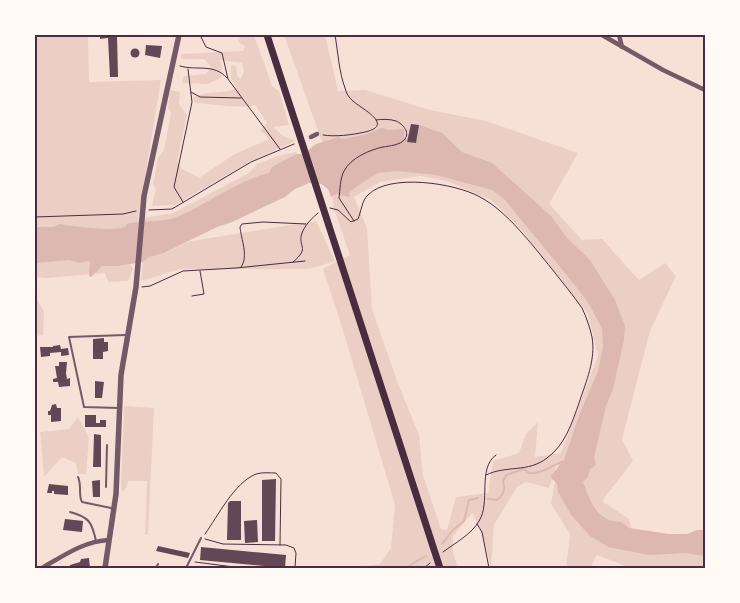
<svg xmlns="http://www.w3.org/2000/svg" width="740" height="603" font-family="'Noto Sans',sans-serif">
<rect width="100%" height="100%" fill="#f7e1d7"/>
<!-- green -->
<g fill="#ebcfc5" fill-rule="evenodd">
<polygon points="35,35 88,35 89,82 161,80 138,219 173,213 249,173 257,164 278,156 296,152 299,158 185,217 130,230 35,232"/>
<path d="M 241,35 L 254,35 L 272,86 L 279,91 L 289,125 L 273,127 L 283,136 L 295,141 L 251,161 L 175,205 L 152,206 L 156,189 L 153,185 L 158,158 L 164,150 L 171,113 L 168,108 L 170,90 L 180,92 L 179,104 L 187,115 L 177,161 L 182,169 L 199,178 L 233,155 L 269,139 L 260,130 L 267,123 L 255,105 C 242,109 210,104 195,103 L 193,97 C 209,90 222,95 237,88 L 231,78 L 231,65 L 236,66 L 237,76 L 241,79 L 244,71 L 242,63 L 220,60 L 222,69 L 221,78 L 207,84 L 182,83 L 184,76 L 206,74 L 211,67 L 204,59 L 181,59 L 181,54 L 243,51 L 245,46 L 238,42 Z"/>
<path d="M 284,35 L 325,35 L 338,91 L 365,90 L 430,110 L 486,121 L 578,153 L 549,204 L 582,240 L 602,239 L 639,280 L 665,263 L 676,276 L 650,331 L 622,439 L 633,461 L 602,501 L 629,519 L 637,549 L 705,550 L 705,568 L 631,568 L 597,555 L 590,568 L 566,568 L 570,534 L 551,504 L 559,459 L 549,488 L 526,482 L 517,487 L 494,525 L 491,568 L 481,530 L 472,513 L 453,536 L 453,553 L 458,568 L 348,568 L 380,564 L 391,548 L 395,505 L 342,327 L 323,269 L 350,255 L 334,209 L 325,150 ZM 421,176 L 447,181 L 491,200 L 521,229 L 588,314 L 598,356 L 561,453 L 535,457 L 538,422 L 526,434 L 519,453 L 493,461 L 488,493 L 456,497 L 447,530 L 441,529 L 423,475 L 419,435 L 397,381 L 372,309 L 367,228 L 354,197 L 380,182 Z"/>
<polygon points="316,221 335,261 309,269 180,269 141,281 143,262 149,257 164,253 191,241"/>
<polygon points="124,253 133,269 128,281 108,282 105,273 47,278 35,277 35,264 37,259"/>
<polygon points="35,295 44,312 43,335 35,336"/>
<polygon points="124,406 154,408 148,535 145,535 147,481 128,481 125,491 121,490"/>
<polygon points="78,417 89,438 86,474 78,474 76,463 62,457 44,477 40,432 69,429"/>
</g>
<!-- water -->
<path fill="#dcb8b0" d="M 419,125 L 442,133 L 462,152 L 492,163 L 551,216 L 568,239 L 590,260 L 615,300 L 625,326 L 624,340 L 613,389 L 606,406 L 594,458 L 596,465 L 590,469 L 588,477 L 583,482 C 590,501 597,522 621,522 L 629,528 L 669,534 L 687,534 L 697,530 L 705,530 L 705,556 L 684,553 L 649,555 L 608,547 L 590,536 L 571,515 L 558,492 L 557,483 L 552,479 L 551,476 L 564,460 L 580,413 L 598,371 L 603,347 L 602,329 L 589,304 L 578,289 L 505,200 L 492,190 L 436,175 L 397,171 L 378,173 L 359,185 L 349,193 L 350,197 L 336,194 L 331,197 L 328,189 L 321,184 L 309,183 L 295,189 L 285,197 L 232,222 L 217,227 L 164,253 L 149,257 L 143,262 L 117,266 L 102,266 L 91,277 L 89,276 L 90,261 L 80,263 L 69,260 L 35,263 L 35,227 L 54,227 L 59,224 C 73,226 111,232 124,227 C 129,225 124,225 130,223 C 146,220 164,223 179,216 C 210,203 236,181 269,173 L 272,167 L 297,154 L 303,154 L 316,144 L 338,137 L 342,139 L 364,135 L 382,128 L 388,130 L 404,129 L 404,139 L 407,139 L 407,142 L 415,143 Z"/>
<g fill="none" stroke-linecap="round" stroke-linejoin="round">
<!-- stream -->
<g stroke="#dcb8b0" stroke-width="2">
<path d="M 488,499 L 497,500 C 503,495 506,489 503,482 L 506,475 L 524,469 L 529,473 C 541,475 553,464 565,461"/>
<polyline points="442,544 453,530 464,521 469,500 478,498"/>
<polyline points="405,568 426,556"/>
</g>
</g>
<!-- building -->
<g fill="#644757">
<polygon points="100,35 117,35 118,77 110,77 108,38 100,39"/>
<polygon points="146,45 162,46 160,58 145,55"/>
<circle cx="135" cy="53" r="4.5"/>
<polygon points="411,124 419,125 416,143 407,142"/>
<polygon points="104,338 104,342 108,342 108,351 103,352 103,359 93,359 93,339"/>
<polygon points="60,345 61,349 68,348 69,355 61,356 61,352 50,353 50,356 41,357 40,347 53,347 53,346"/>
<polygon points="59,362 67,362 66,373 67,379 70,378 70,386 59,387 58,382 53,382 53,379 57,378 55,366 59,366"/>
<polygon points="95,381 104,382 102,398 95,398"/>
<polygon points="56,404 57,408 61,408 61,421 51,422 51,415 48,415 48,411 50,411 52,405"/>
<polygon points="85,415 96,415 96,423 100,423 100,420 106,420 106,427 85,427"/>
<polygon points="94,434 101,435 101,467 93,467"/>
<polygon points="276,479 275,541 262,541 262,480"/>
<polygon points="100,480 100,497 93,497 92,481"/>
<polygon points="49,484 68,486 68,495 54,494 54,491 52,491 52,493 47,493"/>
<polygon points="230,501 241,501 241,540 227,540 228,503"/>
<polygon points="65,519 83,521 82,532 63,530"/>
<polygon points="257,520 258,542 245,543 244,521"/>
<polygon points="158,546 190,553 188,558 156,551"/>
<polygon points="201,547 286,555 285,568 200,560"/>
<polygon points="89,558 90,568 70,568 70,565 80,562 81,559"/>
</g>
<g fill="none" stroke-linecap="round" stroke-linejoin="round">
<!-- path -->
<g stroke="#4a2c40" stroke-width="1">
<polyline points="200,35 206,47 222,53 228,79 280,149"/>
<path d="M 180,66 C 197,71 214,63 227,78"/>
<polyline points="191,92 200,97 241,98"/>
<path d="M 323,135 C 335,137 352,135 365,132 C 396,125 360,108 353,101 C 349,98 346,93 345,88 C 339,72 338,52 335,35"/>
<polyline points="183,202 174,187 192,102 188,69"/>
<path d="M 330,208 L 338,210 L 351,222 L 358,219 C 361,212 362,200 368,195 C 389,173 455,183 480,197 C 507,211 533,246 552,269 C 562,282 573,295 582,308 C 586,316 590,328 592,337 C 596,359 586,382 579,403 C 572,423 565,445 547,458 C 528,473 506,465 486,475"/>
<polyline points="149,210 172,209 251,162 294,144"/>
<polyline points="35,217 123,214 136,211"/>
<path d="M 354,221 L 339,198 C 340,191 340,178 344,171 C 351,158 369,150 383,147 C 389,146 401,145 405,139 C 410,132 403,124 396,121 C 390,119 382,119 376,120"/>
<path d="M 293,262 C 311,247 297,247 302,233 C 305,225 312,218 318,213"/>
<path d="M 241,267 C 249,257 241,239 240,227 L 242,224 L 263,222 L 306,224"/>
<polyline points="142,287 150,286 183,271 236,268 305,261"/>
<polyline points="192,296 204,294 200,271"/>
<polyline points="477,524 482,532 489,568"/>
<path d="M 205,534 C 218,516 234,483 256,474 C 262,472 270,473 276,473 L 281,479 L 280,545"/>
<polyline points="205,539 223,544 286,545 294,548 296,553 295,568"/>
<path d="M 443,552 C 455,543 472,534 479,521 C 491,503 477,468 496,455"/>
<polyline points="195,562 242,568"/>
<polyline points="424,568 430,563"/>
</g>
<!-- service -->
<g stroke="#755966" stroke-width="2">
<polyline points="119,408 84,407 69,337 125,335"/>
<path d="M 78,477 C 82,485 78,495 82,502 L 111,508"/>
<polyline points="106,487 107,445"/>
<path d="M 70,512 C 89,517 92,522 96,541"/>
<polyline points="156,568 158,564"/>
<polyline points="186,568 201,538"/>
</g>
<!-- minor -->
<g stroke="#755966" stroke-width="4.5">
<polyline points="602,35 663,70 705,90"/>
<polyline points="619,35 622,47"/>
<polyline points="311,137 317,134"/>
<path d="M 42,568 C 63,556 84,541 109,540"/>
</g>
<!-- tertiary -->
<polyline stroke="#755966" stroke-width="5.5" points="105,568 116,494 121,375 136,287 144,196 179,35"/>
<!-- primary -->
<polyline stroke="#4a2c40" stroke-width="7" points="267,35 440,568"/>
</g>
<!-- border -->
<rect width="740" height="603" fill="none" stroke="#fffaf5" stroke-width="72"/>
<rect x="36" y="36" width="668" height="531" fill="none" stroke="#4a2c40" stroke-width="2"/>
</svg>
